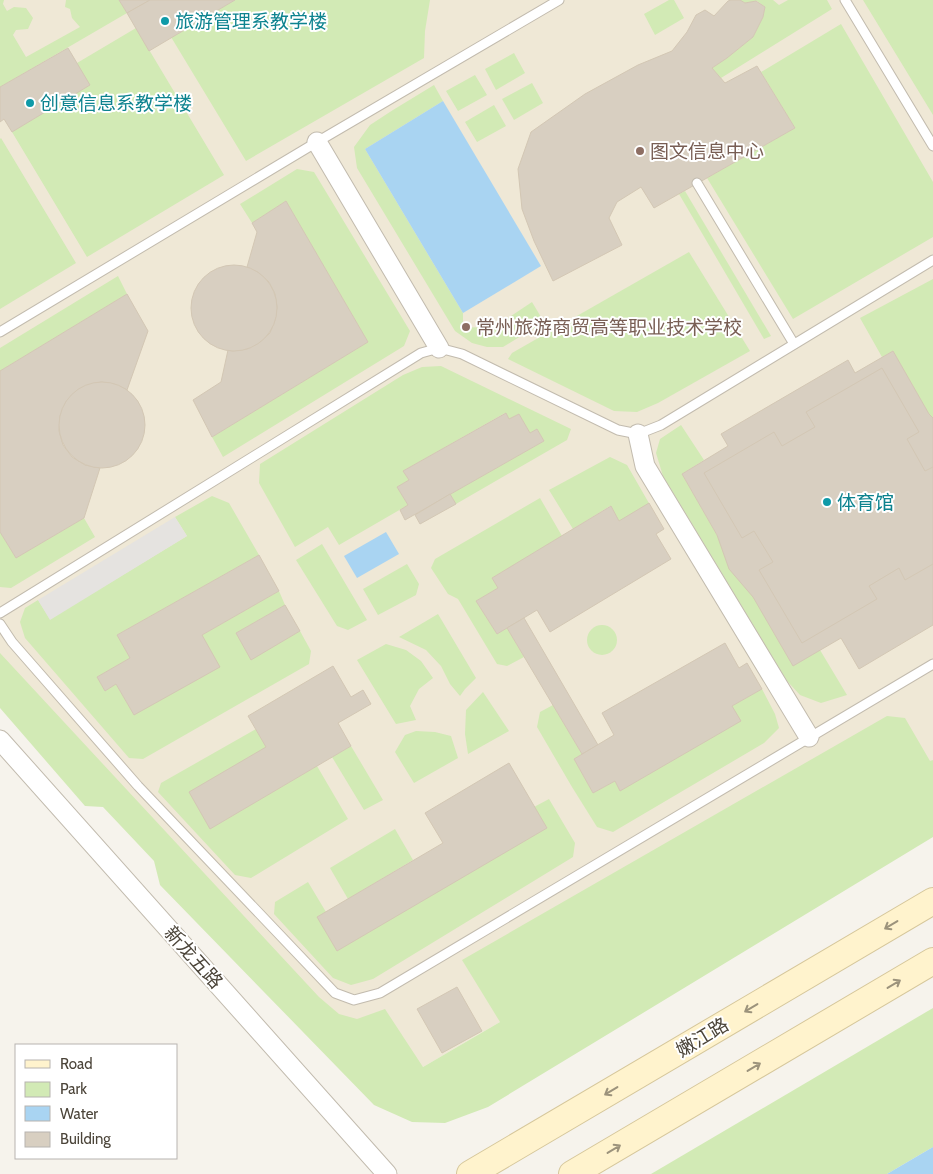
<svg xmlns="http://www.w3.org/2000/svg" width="933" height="1174" font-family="Cabin,'Noto Sans SC',sans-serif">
<rect width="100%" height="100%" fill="#f6f3ec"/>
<!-- education -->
<polygon fill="#efe8d6" points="0,0 933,0 933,760 500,1022 423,1067 336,1034 0,654"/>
<!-- green -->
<g fill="#d2eab5">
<polygon points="0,0 4,0 3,4 7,11 14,7 26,8 33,18 28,29 16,30 13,35 26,57 80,27 72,18 70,9 65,7 66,0 119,0 127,13 0,87"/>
<polygon points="235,0 430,0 425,31 424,58 246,161 171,37"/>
<polygon points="669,0 674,0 684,18 655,35 644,14"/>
<polygon points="740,0 773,0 779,5 788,0 827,0 832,9 721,78 712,68 727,58 753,37 763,17 765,7 757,1 745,3"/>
<polygon points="863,0 933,0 933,115"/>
<polygon points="841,24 933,182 933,237 793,319 707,178 795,128 761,72"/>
<polygon points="136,28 224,175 87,257 12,132 89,85 77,63"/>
<polygon points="514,53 525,73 496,90 485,69"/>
<polygon points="475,75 487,95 458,111 446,91"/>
<polygon points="532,83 543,103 514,120 502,99"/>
<polygon points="434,85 443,101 365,149 463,313 463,327 493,328 532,302 544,322 503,347 487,347 472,343 455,331 357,168 354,147 370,125 393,110"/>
<polygon points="494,105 506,126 477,142 465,122"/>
<polygon points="1,138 76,263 0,309 0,139"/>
<polygon points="297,169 314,172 410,331 404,346 223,457 212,437 368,342 286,201 252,223 240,204"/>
<polygon points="685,191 771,336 764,339 679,194"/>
<polygon points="689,252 750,351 658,403 637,412 614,411 508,359 512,353"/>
<polygon points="118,276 127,294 0,371 0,348"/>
<polygon points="933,279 933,418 929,414 893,351 882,357 860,318"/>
<polygon points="441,366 571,429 567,440 456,504 450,494 544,441 537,429 530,433 519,414 509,419 505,413 403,471 409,480 397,487 408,505 339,545 328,527 295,547 259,483 260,464 403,375 422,367"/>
<polygon points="681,425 704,460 682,474 717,535 820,650 847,695 821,703 800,695 787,681 663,476 656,453 660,439"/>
<polygon points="610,457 627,465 650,505 619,521 610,506 573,529 549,490"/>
<polygon points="212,496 229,503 259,555 117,635 130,658 97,677 105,691 116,684 134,715 202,635 279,591 285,605 236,633 251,659 300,631 311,651 309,664 143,759 129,758 25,638 20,622 25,608 38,600 50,619 187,536 175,517"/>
<polygon points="540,498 562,536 492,578 498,588 476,601 497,634 507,628 524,657 507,666 497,664 458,599 448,594 431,568 435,559"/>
<polygon points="84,518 95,537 11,588 0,587 0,532 16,558"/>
<polygon points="322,544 367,620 348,630 337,626 296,560"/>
<polygon points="407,564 419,584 416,595 378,615 363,589"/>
<polygon points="438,614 476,678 465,689 460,696 450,684 441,666 426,650 399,637"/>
<circle cx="602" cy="640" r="15"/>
<polygon points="386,644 406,650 421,661 433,678 419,689 410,706 416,720 396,724 357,660"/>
<polygon points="0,653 319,997 339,1014 357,1019 385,1009 423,1067 500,1022 462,960 887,716 905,718 930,761 933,760 933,837 488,1107 445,1123 412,1122 374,1105 160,885 154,861 103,807 85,806 0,708"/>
<polygon points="762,689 775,714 779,728 764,743 613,832 597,827 572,787 537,727 540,712 553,705 582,754 574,759 593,793 615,781 621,790 740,721 732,706"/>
<polygon points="483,692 509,731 468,754 465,734 466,710"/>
<polygon points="256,729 266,747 211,828 317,766 348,819 251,878 235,875 158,792 161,783"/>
<polygon points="416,731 435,732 451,736 458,758 414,783 395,752 405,735"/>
<polygon points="351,746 383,800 364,810 332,757"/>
<polygon points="549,799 575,843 573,857 373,979 351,985 333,978 274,914 275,902 308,882 326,912 317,917 547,828 534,807"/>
<polygon points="395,829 413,860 348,899 330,868"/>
<polygon points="933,1008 933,1147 887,1174 651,1174"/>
</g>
<!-- parking -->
<polygon fill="#e5e3e0" points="175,517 187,536 50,620 38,600"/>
<!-- water -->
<g fill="#a9d4f2">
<polygon points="443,101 541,266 463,313 365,149"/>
<polygon points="386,532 399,554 357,578 344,556"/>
<polygon points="933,1147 933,1174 887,1174"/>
</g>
<!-- building -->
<g fill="#d8cfc1" stroke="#d3c7b4">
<polygon points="119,0 150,0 127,13"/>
<polygon points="150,0 235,0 149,51 127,13"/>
<polygon points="731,0 740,0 745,3 756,1 765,7 763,17 753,37 727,58 712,68 725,83 757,66 795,128 654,208 641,187 617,202 609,218 622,245 553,281 534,241 522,209 518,169 531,132 585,94 638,65 672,51 687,32 696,15 705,10 714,16 728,1"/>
<polygon points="68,48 90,85 12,132 4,119 0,122 0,87"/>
<polygon points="286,201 368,342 212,437 193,400 221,382 228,350 232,351 247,349 260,342 270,333 275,320 277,307 275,294 269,282 259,273 247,267 257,232 252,223"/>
<circle cx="234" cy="308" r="43"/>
<polygon points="127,294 148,331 127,390 114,384 101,382 88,385 76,391 66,402 60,416 59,431 63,445 72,457 85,465 100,468 84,518 16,558 0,532 0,371"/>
<polygon points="893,351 929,414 933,418 933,625 859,669 841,638 793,666 753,597 729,569 717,535 682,474 728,446 721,434 848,360 855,373"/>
<polygon points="882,368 919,432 907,439 925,471 933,467 933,564 905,580 899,568 869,586 877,599 802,643 759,570 773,562 754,531 742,538 704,473 774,432 782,446 815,427 806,412"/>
<circle cx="102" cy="425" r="43"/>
<polygon points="506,413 509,419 519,414 530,433 537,429 544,441 405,520 400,510 408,505 397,487 409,480 403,471"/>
<polygon points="450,494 456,504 420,524 415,515"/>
<polygon points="649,503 664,529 656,534 671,559 550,632 537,610 497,634 476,601 498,588 492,578 611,506 619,521"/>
<polygon points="259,555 279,591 202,635 220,667 134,715 116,684 105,691 97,677 130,658 117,635"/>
<polygon points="285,605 300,631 251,660 236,633"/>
<polygon points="524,618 598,745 582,754 507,628"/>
<polygon points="725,643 739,668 747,663 762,689 732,706 741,721 620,791 615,781 593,793 574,759 614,735 602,713"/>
<polygon points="333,666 351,697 363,690 371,704 338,723 351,746 210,829 189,792 266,747 248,716"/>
<polygon points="509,763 547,828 337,951 317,917 443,843 425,813"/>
<polygon points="457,987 482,1031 442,1053 417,1009"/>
</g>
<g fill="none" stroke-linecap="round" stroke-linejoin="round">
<!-- lane casing -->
<g stroke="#c2bbae" stroke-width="11">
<g id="lane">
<polyline points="845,0 933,146"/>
<polyline points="697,183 794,344"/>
<polyline points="0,332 317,142 559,0"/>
<polyline points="0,613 421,353 439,348 462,354 618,430 638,434 661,425 933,260"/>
<polyline points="0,624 12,642 138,786 335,993 354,1000 380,993 933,664"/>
</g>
</g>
<!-- street casing -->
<g stroke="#c2bbae" stroke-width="21">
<g id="street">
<polyline points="317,142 439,348"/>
<polyline points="638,434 645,466 809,737"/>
<polyline points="0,740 387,1174"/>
</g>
</g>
<!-- secondary casing -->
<g stroke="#d6c79b" stroke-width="28">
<g id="secondary">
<polyline points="470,1174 933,901"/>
<polyline points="572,1174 933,961"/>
</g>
</g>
<!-- lane -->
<use href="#lane" stroke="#fff" stroke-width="9"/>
<!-- street -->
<use href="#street" stroke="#fff" stroke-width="19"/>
<!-- secondary -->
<use href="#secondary" stroke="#fff3cd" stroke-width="26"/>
</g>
<!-- one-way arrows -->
<defs><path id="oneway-shaft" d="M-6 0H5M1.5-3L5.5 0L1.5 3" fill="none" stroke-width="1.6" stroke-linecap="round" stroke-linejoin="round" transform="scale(1.25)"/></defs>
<g stroke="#9c937c">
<use href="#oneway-shaft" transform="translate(891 925) rotate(149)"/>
<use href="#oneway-shaft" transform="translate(894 984) rotate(-31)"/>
<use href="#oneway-shaft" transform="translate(751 1008) rotate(149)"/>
<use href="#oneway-shaft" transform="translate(754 1067) rotate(-31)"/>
<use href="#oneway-shaft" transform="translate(611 1091) rotate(149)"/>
<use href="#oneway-shaft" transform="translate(614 1149) rotate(-31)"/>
</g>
<!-- markers -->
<g fill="#0f9aa8" stroke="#fff" stroke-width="2">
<circle cx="165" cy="21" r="5"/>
<circle cx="30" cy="103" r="5"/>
<circle cx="827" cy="502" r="5"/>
</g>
<g fill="#8d6e63" stroke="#fff" stroke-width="2">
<circle cx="640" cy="151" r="5"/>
<circle cx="466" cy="327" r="5"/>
</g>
<g text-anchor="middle" stroke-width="4" stroke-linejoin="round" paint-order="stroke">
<!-- culture labels -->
<g font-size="19" fill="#0d838f" stroke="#fff" text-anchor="start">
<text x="175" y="28">旅游管理系教学楼</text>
<text x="40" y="110">创意信息系教学楼</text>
<text x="837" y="509">体育馆</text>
</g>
<!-- education labels -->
<g font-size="19" fill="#785e54" stroke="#fff" text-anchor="start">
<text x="650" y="158">图文信息中心</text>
<text x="476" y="334">常州旅游商贸高等职业技术学校</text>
</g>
<!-- street labels -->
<g font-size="19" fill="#4b4439" stroke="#fff">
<text transform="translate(194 957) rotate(48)" y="7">新龙五路</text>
<text transform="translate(702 1037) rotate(-31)" y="7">嫩江路</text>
</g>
</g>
<!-- legend -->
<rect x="15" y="1044" width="162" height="115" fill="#ffffff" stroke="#b7b4b0"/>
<rect x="25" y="1060" width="25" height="8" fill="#fff3cd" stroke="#b7b4b0"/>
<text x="60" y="1069" font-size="15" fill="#4b4439">Road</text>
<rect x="25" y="1082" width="25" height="15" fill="#d2eab5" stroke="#b7b4b0"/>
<text x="60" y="1094" font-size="15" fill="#4b4439">Park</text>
<rect x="25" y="1106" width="25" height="15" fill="#a9d4f2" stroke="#b7b4b0"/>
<text x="60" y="1119" font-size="15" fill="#4b4439">Water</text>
<rect x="25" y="1132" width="25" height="15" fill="#d8cfc1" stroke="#b7b4b0"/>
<text x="60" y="1144" font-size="15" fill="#4b4439">Building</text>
</svg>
